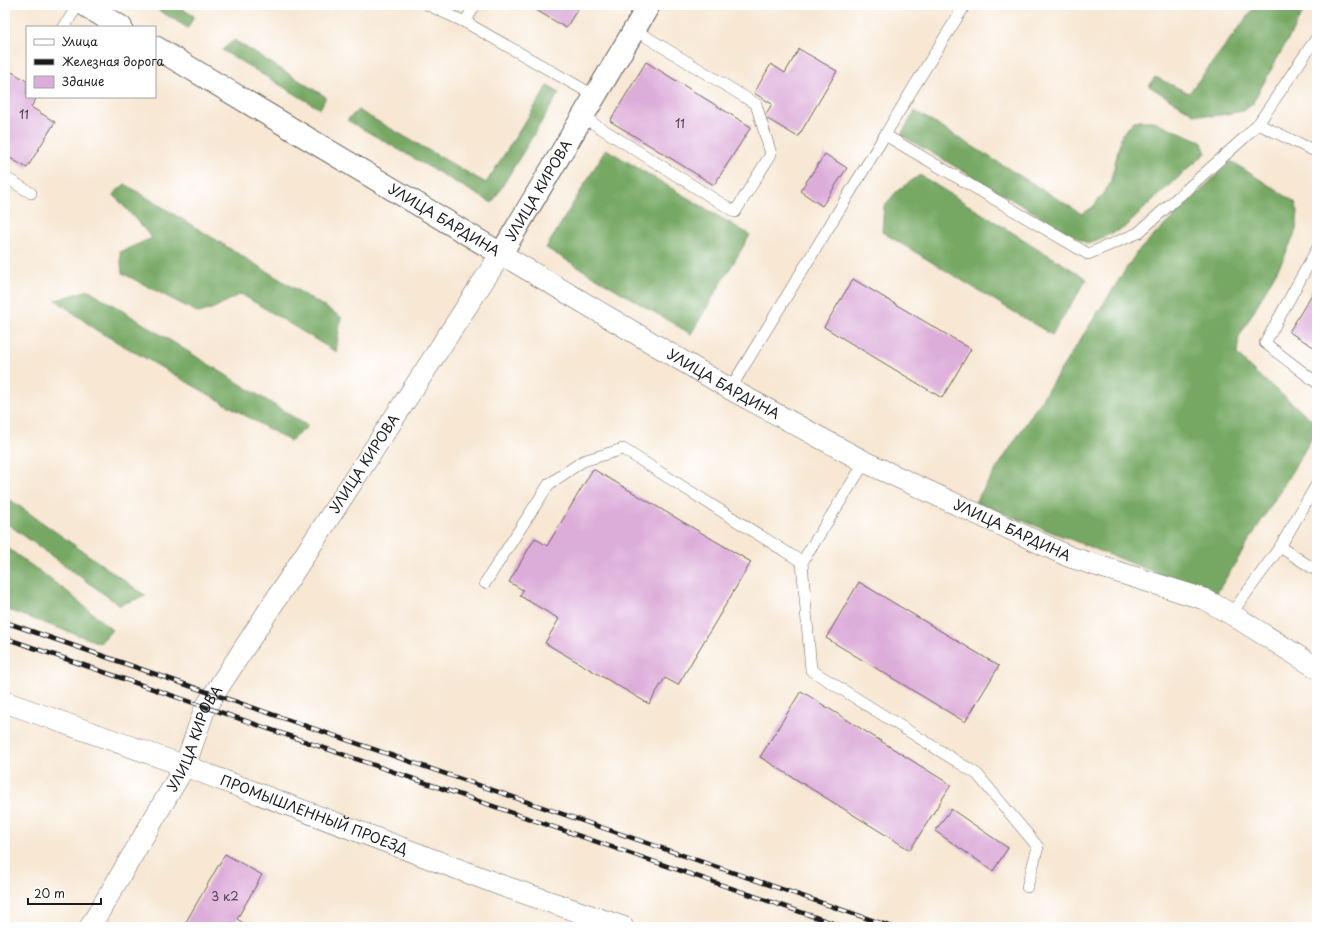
<svg xmlns="http://www.w3.org/2000/svg" width="1322" height="932" font-family="'Playpen Sans',sans-serif">
<rect width="100%" height="100%" fill="#fff"/>
<filter id="ink" filterUnits="userSpaceOnUse"><feTurbulence type="fractalNoise" baseFrequency=".025" numOctaves="2"/><feDisplacementMap in="SourceGraphic" scale="8" xChannelSelector="R" yChannelSelector="G"/><feConvolveMatrix kernelMatrix="1 2 1 2 8 2 1 2 1" color-interpolation-filters="sRGB"/></filter>
<filter id="wash" filterUnits="userSpaceOnUse"><feTurbulence type="fractalNoise" baseFrequency=".012" numOctaves="4" result="noise"/><feDisplacementMap in="SourceGraphic" scale="16" xChannelSelector="R" yChannelSelector="G"/><feGaussianBlur stdDeviation="0.9" result="paint"/><feColorMatrix in="noise" values="0 0 0 0 0 0 0 0 0 0 0 0 0 0 0 0 0 1.4 0 .05"/><feComposite in="paint" operator="in"/></filter>
<g filter="url(#wash)">
<rect width="100%" height="100%" fill="#f7e7d3"/>
<!-- forest -->
<g fill="#76a863" stroke="#496240">
<polygon points="150,5 175,5 194,16 188,28"/>
<polygon points="1256,5 1307,5 1252,104 1243,111 1227,114 1212,116 1194,114 1149,86 1155,77 1189,93"/>
<polygon points="234,40 326,97 320,109 222,50"/>
<polygon points="548,86 559,93 492,203 347,120 358,110 486,183"/>
<polygon points="915,111 1082,214 1093,207 1110,184 1122,134 1134,121 1153,121 1201,141 1206,153 1155,198 1126,227 1088,244 901,135"/>
<polygon points="606,149 750,235 691,334 546,248"/>
<polygon points="1231,161 1295,202 1298,212 1296,230 1284,258 1239,337 1237,354 1257,374 1315,422 1316,431 1299,460 1215,596 975,502 1137,252"/>
<polygon points="920,175 1087,279 1052,335 882,232 884,206 898,190"/>
<polygon points="125,184 341,317 336,352 241,294 214,308 199,313 122,273 120,252 152,238 113,194"/>
<polygon points="89,290 308,426 290,441 96,330 56,300"/>
<polygon points="5,496 146,596 119,605 5,522"/>
<polygon points="5,546 69,593 112,630 100,643 5,609"/>
</g>
<g id="blocks">
<!-- building -->
<g fill="#ddadda">
<polygon points="528,5 580,5 566,28"/>
<polygon points="799,49 837,71 798,137 764,117 772,104 754,93 771,64 785,73"/>
<polygon points="646,62 751,127 714,185 610,121"/>
<polygon points="5,68 27,81 27,97 37,97 31,107 55,122 27,168 5,155"/>
<polygon points="825,154 847,168 822,206 800,191"/>
<polygon points="853,279 971,349 942,398 824,327"/>
<polygon points="1317,286 1317,349 1289,332"/>
<polygon points="593,469 751,562 678,685 665,678 649,704 545,643 559,619 520,596 523,590 509,582 535,538 547,546"/>
<polygon points="859,582 999,666 965,722 826,638"/>
<polygon points="801,691 951,785 910,850 760,757"/>
<polygon points="951,809 1008,848 993,871 935,831"/>
<polygon points="225,854 262,875 237,919 250,927 183,927"/>
</g>
</g>
</g>
<g filter="url(#ink)">
<use href="#blocks" fill-opacity="0" stroke="#69635c" stroke-width="1"/>
<g fill="none" stroke-linecap="round" stroke-linejoin="round">
<!-- lane casing -->
<g stroke="#69635c" stroke-width="12">
<g id="lane">
<polyline points="428,5 465,22"/>
<polyline points="475,5 465,22 595,96"/>
<polyline points="64,27 78,5"/>
<polyline points="583,117 735,212 771,154 756,104 635,30"/>
<polyline points="1258,124 1317,152"/>
<polyline points="885,135 915,85 965,5"/>
<polyline points="5,177 31,193"/>
<polyline points="1317,249 1265,343 1317,383"/>
<polyline points="730,389 885,135 1088,254 1138,233 1244,138 1258,124 1317,37"/>
<polyline points="865,462 802,562 811,670 977,774 1038,847 1027,887"/>
<polyline points="1280,547 1317,571"/>
<polyline points="485,583 549,484 583,461 623,449 802,562"/>
<polyline points="1231,614 1280,547 1317,484"/>
</g>
</g>
<!-- street casing -->
<g stroke="#69635c" stroke-width="22">
<g id="street">
<path id="s1" d="M 5,702 L 185,766 L 503,886 L 623,927"/>
<path id="s2" d="M 90,927 L 185,766 L 205,708 L 501,254 L 730,389 L 865,462 L 1070,557 L 1204,599 L 1231,614 L 1317,668"/>
</g>
</g>
<!-- secondary casing -->
<g stroke="#69635c" stroke-width="24">
<g id="secondary">
<polyline points="85,5 121,27"/>
<path id="s3" d="M 155,47 L 501,254 L 649,5"/>
</g>
</g>
<!-- lane -->
<use href="#lane" stroke="#fff" stroke-width="11"/>
<!-- street -->
<use href="#street" stroke="#fff" stroke-width="21"/>
<!-- secondary -->
<use href="#secondary" stroke="#fff" stroke-width="22"/>
<!-- rail casing -->
<g stroke="#1c1c1c" stroke-width="4.5">
<g id="rail">
<polyline points="5,622 210,693 892,927"/>
<polyline points="5,638 844,927"/>
</g>
</g>
<!-- rail -->
<use href="#rail" stroke="#fff" stroke-width="3" stroke-dasharray="9" stroke-linecap="butt"/>
</g>
</g>
<g text-anchor="middle" stroke-width="4" stroke-linejoin="round" paint-order="stroke">
<!-- number labels -->
<g font-size="12" fill="#4c404c">
<text x="24" y="119">11</text>
<text x="680" y="128">11</text>
<text x="225" y="901">3 к2</text>
</g>
<!-- street labels -->
<g font-size="14" fill="#1c1c1c" stroke="#fff">
<text dy="5" stroke="none"><textPath href="#s3" startOffset="477">УЛИЦА КИРОВА</textPath></text>
<text dy="5" stroke="none"><textPath href="#s3" startOffset="337">УЛИЦА БАРДИНА</textPath></text>
<text dy="5" stroke="none"><textPath href="#s2" startOffset="1048">УЛИЦА БАРДИНА</textPath></text>
<text dy="5" stroke="none"><textPath href="#s2" startOffset="540">УЛИЦА КИРОВА</textPath></text>
<text dy="5" stroke="none"><textPath href="#s2" startOffset="1372">УЛИЦА БАРДИНА</textPath></text>
<text dy="5" stroke="none"><textPath href="#s2" startOffset="216">УЛИЦА КИРОВА</textPath></text>
<text dy="5" stroke="none"><textPath href="#s1" startOffset="329">ПРОМЫШЛЕННЫЙ ПРОЕЗД</textPath></text>
</g>
</g>
<!-- margin -->
<rect width="1322" height="932" fill="none" stroke="#fff" stroke-width="20"/>
<!-- legend -->
<rect x="26" y="26" width="130" height="72" fill="#ffffff" stroke="#a4a4a4"/>
<rect x="34" y="39" width="20" height="6" fill="#ffffff" stroke="#a4a4a4"/>
<text x="62" y="46" font-size="12" fill="#1c1c1c">Улица</text>
<rect x="34" y="59" width="20" height="6" fill="#1c1c1c" stroke="#a4a4a4"/>
<text x="62" y="66" font-size="12" fill="#1c1c1c">Железная дорога</text>
<rect x="34" y="76" width="20" height="12" fill="#ddadda" stroke="#a4a4a4"/>
<text x="62" y="86" font-size="12" fill="#1c1c1c">Здание</text>
<!-- scale -->
<path d="M28 898v6h73v-6" fill="none" stroke="#1c1c1c" stroke-width="2"/>
<text x="34" y="898" font-size="12" fill="#1c1c1c" stroke="#ffffff" stroke-width="3" paint-order="stroke">20 m</text>
</svg>
